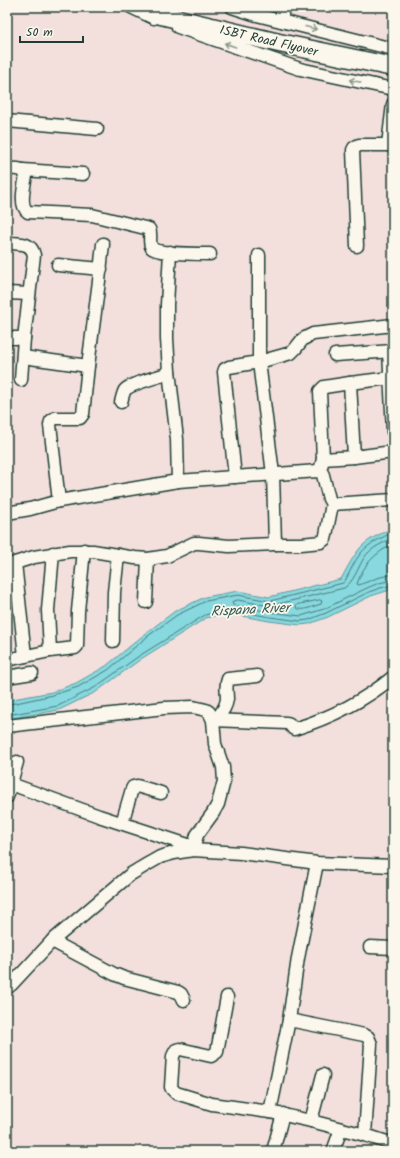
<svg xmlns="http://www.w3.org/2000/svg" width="400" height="1158" font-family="Kalam,sans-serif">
<rect width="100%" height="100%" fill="#f3e0dd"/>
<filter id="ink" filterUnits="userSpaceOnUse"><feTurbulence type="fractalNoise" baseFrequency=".025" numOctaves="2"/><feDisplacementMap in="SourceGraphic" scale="8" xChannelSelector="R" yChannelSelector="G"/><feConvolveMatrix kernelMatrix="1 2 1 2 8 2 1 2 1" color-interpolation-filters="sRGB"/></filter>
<g filter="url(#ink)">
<!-- water -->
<path fill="#87d8df" stroke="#5d9a9b" d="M 393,528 L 393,589 L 371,596 L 328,617 L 309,624 L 300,625 L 269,621 L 225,613 L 206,618 L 141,659 L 96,692 L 59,710 L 7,719 L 7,700 L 52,692 L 76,683 L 106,666 L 146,633 L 175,611 L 205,597 L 238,591 L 269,597 L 341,579 C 346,570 351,560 357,552 C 365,540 380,534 393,528 Z"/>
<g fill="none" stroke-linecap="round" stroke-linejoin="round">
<!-- shore -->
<g stroke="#497b78" stroke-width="1">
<path d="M 393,538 C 383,543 370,548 364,558 C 358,567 354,582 344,588 L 270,606 L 238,600 L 233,601 L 232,603 L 233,605 L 270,612 L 301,616 L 324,609 L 367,588 L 379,583 L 393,580"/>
<path d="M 393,544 C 375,553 363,565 357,584 L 359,585 L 377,578 L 393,574"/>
<path d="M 320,600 L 322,601 L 321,604 C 313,606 303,612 296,608 L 297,605 Z"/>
<path d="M 7,704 L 16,703 L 53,695 L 78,687 L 108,670 L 148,636 L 177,615 L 206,601 L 238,595 L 270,601 L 343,583 L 345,581 C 350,572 354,561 361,553 C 369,543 382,538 393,532"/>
<polyline points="7,715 58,706 94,688 139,656 205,615 226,609 270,617 300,621 308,620 326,613 369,592 380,588 393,585"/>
</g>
<!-- minor casing -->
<g stroke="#1f3d34" stroke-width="15">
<g id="minor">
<polyline points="131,7 154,18"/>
<polyline points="232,7 257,15 393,49"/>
<polyline points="282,21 282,7"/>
<polyline points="178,27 300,69 393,89"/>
<polyline points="393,104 388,145 393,145"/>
<polyline points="7,121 97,129"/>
<path d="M 7,169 C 15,169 24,167 26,176 C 24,186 19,206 28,212 L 92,215 L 145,228 L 149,229 C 152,235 148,243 152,248 C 158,254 199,254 210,254"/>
<polyline points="23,170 83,174"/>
<path d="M 7,243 C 18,244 31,241 34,255 L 24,338 L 21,380"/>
<polyline points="357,246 353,150 354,148 359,145 388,145"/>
<polyline points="170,252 167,305 167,339 169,371 177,439 178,481"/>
<polyline points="259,255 259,362 273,474 275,544"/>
<polyline points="58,265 101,269"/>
<polyline points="7,293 29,294"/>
<polyline points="7,338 24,338"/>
<polyline points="389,351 393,432"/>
<polyline points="335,355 393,351"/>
<polyline points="23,357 88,366"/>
<path d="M 121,402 C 122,399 123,393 125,390 C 130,384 161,376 169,373"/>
<polyline points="354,457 350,383 390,378"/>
<polyline points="323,459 354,457 393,452"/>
<polyline points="320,471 323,459 320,391 324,387 350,383"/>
<polyline points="235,477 224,372 225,369 229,367 259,362 291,353 295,349 303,339 313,334 393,325"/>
<polyline points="59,501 50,425 51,421 55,418 80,418 83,414 88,366 99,281 103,244"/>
<polyline points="7,513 30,509 59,501 178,481 318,471 322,473 323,475 329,499 332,504 393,500"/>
<polyline points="15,563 25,656"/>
<polyline points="7,568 15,563 34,557 70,551 93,551 135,558 148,559 167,556 194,543 199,543 229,546 275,544 301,544 321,542 325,539 326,535 332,504"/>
<polyline points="146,602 148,559"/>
<polyline points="113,641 114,592 118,555"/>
<polyline points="50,651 48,610 53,553"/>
<polyline points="7,660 50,651 75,648 77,646 78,611 84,550"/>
<polyline points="7,677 32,673"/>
<path d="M 213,720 L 287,723 C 291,723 291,728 294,729 C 330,718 364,701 393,677"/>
<path d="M 216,720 C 221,713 226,708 227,699 C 227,692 225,686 228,679 L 257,676"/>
<polyline points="7,726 164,708 193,707 206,710 209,712 213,720 215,744 223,767 224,781 218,804 213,813 197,835 193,850"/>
<polyline points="11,784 99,816 194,847"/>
<polyline points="7,797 17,762"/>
<polyline points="122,823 132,789 133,787 137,786 161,793"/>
<polyline points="52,941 114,974 124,978 178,992 181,994 184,1000"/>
<polyline points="370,947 393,948"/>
<polyline points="7,988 12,984 52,941 131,874 146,865 160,857 174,853 193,850 241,853 317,863 393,866"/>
<polyline points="227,997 217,1052 211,1056 180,1049 176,1050 173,1056 171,1087 172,1089 176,1093 212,1104 270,1112 289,1020 298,958 317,863"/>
<polyline points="270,1112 311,1121 365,1135 371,1044 368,1037 364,1035 289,1020"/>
<polyline points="311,1121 323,1075"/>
<polyline points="365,1135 393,1144"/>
<polyline points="273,1151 283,1114"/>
<polyline points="333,1151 341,1129"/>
</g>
</g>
<!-- highway casing -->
<g stroke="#1f3d34" stroke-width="21">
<polyline id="highway" points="147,7 161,15 279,43 393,67"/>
</g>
<!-- minor -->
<use href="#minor" stroke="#fbf7ec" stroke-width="12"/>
<!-- highway -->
<use href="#highway" stroke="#fbf7ec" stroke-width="18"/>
</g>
<!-- one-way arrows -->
<defs><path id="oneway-shaft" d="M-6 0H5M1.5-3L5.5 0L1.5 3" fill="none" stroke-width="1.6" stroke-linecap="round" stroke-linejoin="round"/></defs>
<g stroke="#8d9a90">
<use href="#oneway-shaft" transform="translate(311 28) rotate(14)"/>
<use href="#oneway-shaft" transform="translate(230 45) rotate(-161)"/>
<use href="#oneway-shaft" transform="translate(355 81) rotate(-168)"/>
</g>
</g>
<g text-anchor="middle" stroke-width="3.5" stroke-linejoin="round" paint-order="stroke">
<!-- street labels -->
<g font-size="13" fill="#1f3d34" stroke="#fbf7ec">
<text transform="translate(269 40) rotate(13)" y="5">ISBT Road Flyover</text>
</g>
<!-- water labels -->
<g font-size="14" font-style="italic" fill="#345c56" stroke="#fbf7ec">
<text transform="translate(250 609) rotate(-3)" y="5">Rispana River</text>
</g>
</g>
<!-- margin -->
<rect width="400" height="1158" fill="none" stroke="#fbf7ec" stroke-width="24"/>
<rect x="12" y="12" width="376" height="1134" fill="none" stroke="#1f3d34" stroke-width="1.5" filter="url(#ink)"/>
<!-- scale -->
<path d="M20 36v6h63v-6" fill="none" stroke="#1f3d34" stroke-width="2"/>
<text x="26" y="36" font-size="12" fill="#1f3d34" stroke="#fbf7ec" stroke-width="3" paint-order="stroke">50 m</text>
</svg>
